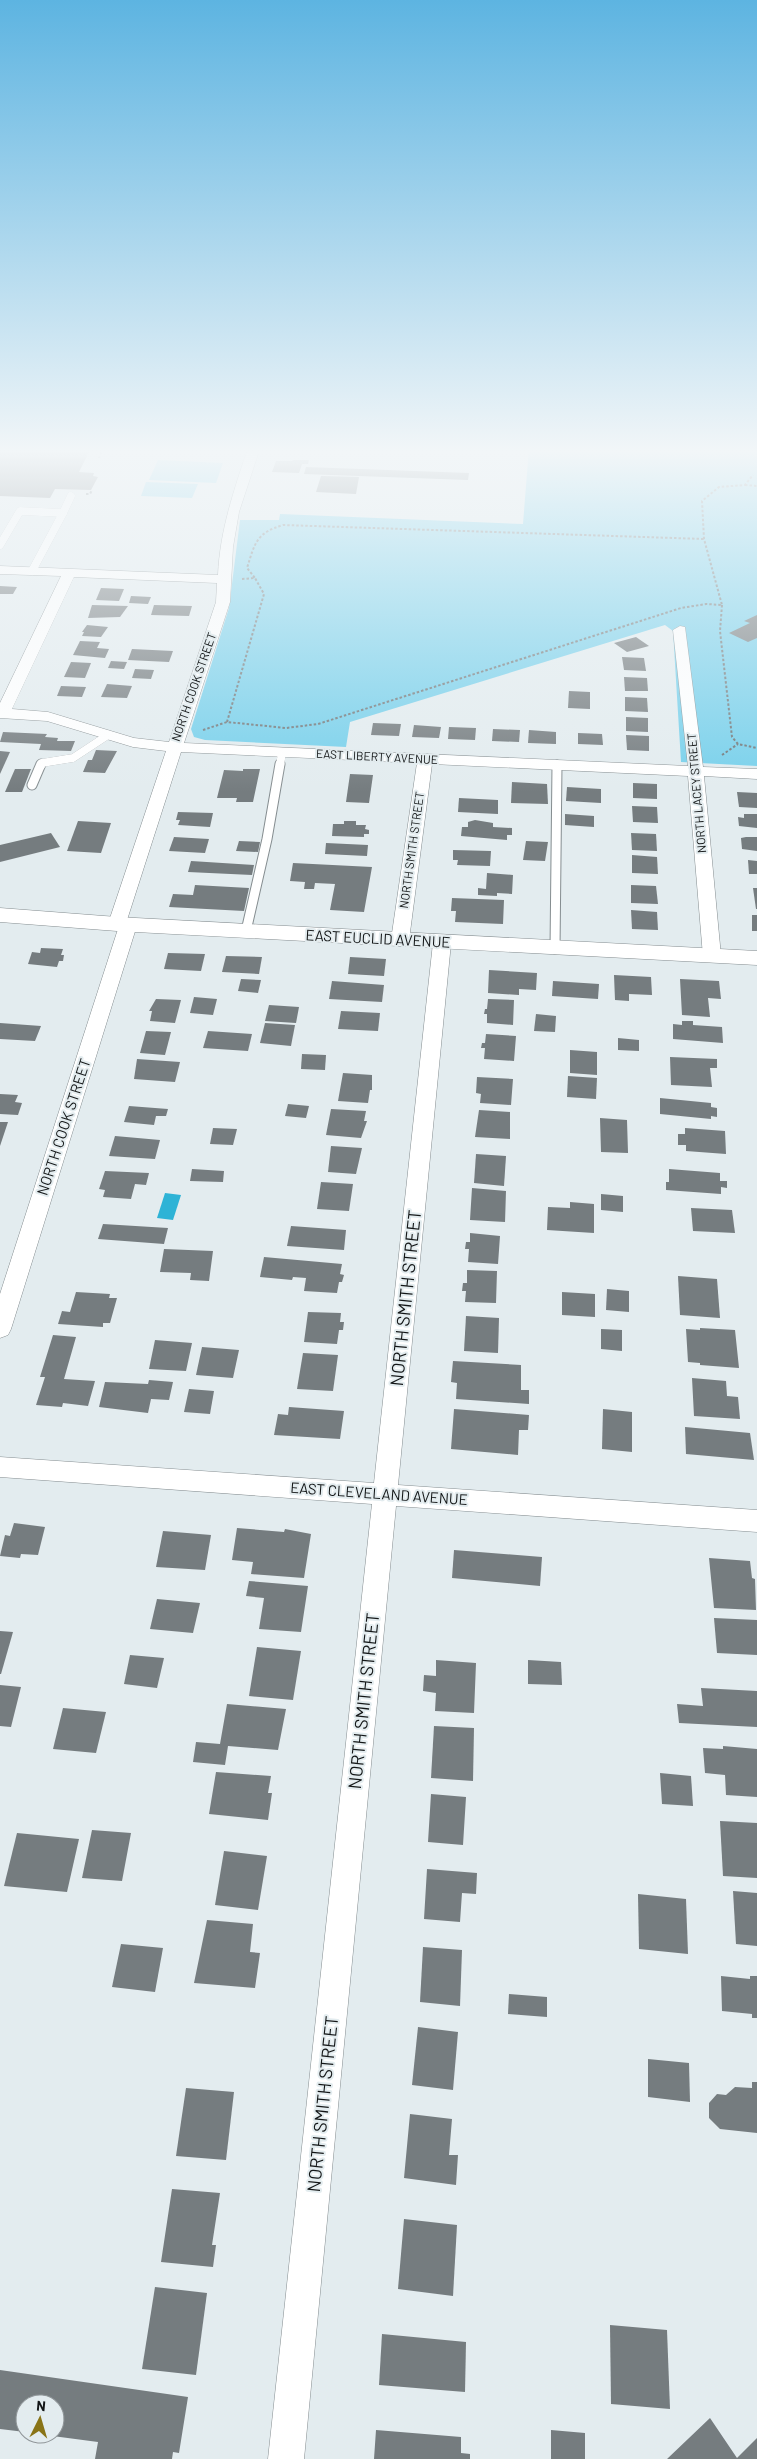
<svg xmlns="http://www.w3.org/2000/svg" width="757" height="2459" font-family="Barlow,sans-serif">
<rect width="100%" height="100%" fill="#e3ecef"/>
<!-- green -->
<g fill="#77d0eb">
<polygon points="529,448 757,448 757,766 681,762 673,631 665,625 350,722 346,747 205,740 194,737 191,729 229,608 240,520 279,520 280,514 523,524"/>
<polygon points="158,460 223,463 216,483 149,480"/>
<polygon points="146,482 198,484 192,498 141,496"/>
</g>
<!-- water -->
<polygon fill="#2eb3d6" points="165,1193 181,1195 173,1220 157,1218"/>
<!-- building -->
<g fill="#757c7f">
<polygon points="0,449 89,452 79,472 94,473 93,476 98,477 91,490 55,489 50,498 0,496"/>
<polygon points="293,460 309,460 308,464 302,464 299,473 272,472 276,461 292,461"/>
<polygon points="306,467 469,473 468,480 304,474"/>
<polygon points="321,476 359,477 356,494 316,492"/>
<polygon points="0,586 17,587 13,594 0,594"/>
<polygon points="101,588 124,589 119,601 96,600"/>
<polygon points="131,596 151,597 148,604 129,603"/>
<polygon points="92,605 128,606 120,617 88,618"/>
<polygon points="154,605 192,606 189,616 151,615"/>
<polygon points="757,615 757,638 748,642 729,633 750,623 744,621"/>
<polygon points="87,625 108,627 101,637 82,636 84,632 82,632"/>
<polygon points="636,637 649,646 627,652 614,643"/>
<polygon points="80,641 100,642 97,648 109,649 105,658 73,655"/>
<polygon points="132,649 173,651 169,662 128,660"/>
<polygon points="622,657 644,658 646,671 624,670"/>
<polygon points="111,661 127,662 124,669 108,668"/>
<polygon points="71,662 91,663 85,678 64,677"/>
<polygon points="135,669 154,670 151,679 132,678"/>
<polygon points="624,677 647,678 648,691 625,691"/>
<polygon points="107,684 132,686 127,698 101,697"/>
<polygon points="61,686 86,687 82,697 57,696"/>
<polygon points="569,691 590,692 590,709 568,708"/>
<polygon points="625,697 647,698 648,712 625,711"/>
<polygon points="626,717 648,718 648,732 626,731"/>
<polygon points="373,723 401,724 399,736 371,735"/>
<polygon points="414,725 441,727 439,738 412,737"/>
<polygon points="449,727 476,728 475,740 448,739"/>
<polygon points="493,729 520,730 519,742 492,741"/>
<polygon points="529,730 556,732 556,744 528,743"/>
<polygon points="3,732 47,734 45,737 58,738 57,741 75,741 71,751 39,750 41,744 0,742"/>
<polygon points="578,733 602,734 603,745 578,744"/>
<polygon points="626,735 649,736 649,751 627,750"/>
<polygon points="96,750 117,751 105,773 83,772 88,760 92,760"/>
<polygon points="0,751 10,752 0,774"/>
<polygon points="15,769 31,769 22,792 5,792"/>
<polygon points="243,769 260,769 253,802 236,802 237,798 217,798 224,770 243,771"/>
<polygon points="350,774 373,775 369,803 346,802"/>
<polygon points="512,782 547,784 548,804 511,803"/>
<polygon points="633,783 657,784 657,799 633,798"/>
<polygon points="567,787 601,789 601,803 566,801"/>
<polygon points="737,792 757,793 757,808 739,807"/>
<polygon points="459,798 498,800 498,814 458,812"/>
<polygon points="632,806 657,807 658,823 633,822"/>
<polygon points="178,812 213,813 210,827 178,825 180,820 176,820"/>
<polygon points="565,814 594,816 594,827 565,825"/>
<polygon points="744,814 757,814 757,828 739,826 738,817 744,818"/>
<polygon points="475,820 493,823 493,827 512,828 512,835 507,835 507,840 461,836 462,827 468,827 468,822"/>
<polygon points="78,821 111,823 101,853 67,851"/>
<polygon points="344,821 356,821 356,825 366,825 365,829 369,830 369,834 364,834 364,837 332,836 333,824 344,824"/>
<polygon points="51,833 60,847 0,862 0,845"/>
<polygon points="631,833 656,834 657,851 632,850"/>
<polygon points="174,837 209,839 205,853 169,851"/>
<polygon points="746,837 757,837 757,851 742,849 741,838"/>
<polygon points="239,841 260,842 258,852 236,851"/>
<polygon points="526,841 548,842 545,861 523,860"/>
<polygon points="326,843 368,845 367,856 325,854"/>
<polygon points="453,850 491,851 490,866 457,865 458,860 453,860"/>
<polygon points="632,855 657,857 658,874 632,873"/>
<polygon points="748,860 757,861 757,874 749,874"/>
<polygon points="191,861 254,865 252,875 188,872"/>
<polygon points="293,863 372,867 364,912 330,910 335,884 315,883 314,889 304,889 305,882 290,881"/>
<polygon points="487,873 513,875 512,894 497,893 497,896 478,895 478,888 486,889"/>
<polygon points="195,885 249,888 244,911 169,907 173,894 193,895"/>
<polygon points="631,885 656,886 658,904 631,903"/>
<polygon points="753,888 757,888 757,909 756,909"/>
<polygon points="452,898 504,900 503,924 455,922 456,911 451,911"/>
<polygon points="631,910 657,912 658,930 632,929"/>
<rect x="752" y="915" width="5" height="16"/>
<polygon points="41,948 63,949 61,955 64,955 63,961 59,961 57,967 28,964 32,952 40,953"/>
<polygon points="168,953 205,954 201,971 164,969"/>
<polygon points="226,956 262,957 259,974 222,972"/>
<polygon points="350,957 386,959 384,976 348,974"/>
<polygon points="489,970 537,973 536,990 519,989 519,995 488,993"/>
<polygon points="614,975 651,977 652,995 629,994 629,1001 615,1000"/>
<polygon points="241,979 261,980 258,993 238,991"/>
<polygon points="680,979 719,981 721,999 708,998 710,1017 682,1015"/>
<polygon points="332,981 384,985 382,1002 329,999"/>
<polygon points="553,981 599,984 598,999 552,996"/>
<polygon points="194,997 217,999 213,1015 190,1013"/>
<polygon points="156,999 181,1000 175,1023 150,1021 152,1011 149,1011"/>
<polygon points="488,999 514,1000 513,1025 487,1023 487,1014 484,1014 485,1009 487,1009"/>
<polygon points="269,1005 299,1007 296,1023 265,1021"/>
<polygon points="341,1011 380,1013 378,1031 338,1029"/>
<polygon points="536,1014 556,1016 555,1032 534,1031"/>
<polygon points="682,1021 693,1021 693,1025 722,1027 723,1043 673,1039 673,1024 682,1025"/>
<polygon points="0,1023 41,1026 35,1041 0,1039"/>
<polygon points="265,1023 295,1025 291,1046 260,1043"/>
<polygon points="146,1031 171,1032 165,1055 140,1053"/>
<polygon points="208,1031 252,1034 248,1051 203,1048"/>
<polygon points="486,1034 516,1036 514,1061 484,1059 485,1048 481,1048 482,1043 485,1043"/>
<polygon points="618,1038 639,1040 639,1051 618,1050"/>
<polygon points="570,1050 597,1052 597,1075 570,1073"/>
<polygon points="302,1054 326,1055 325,1070 301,1069"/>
<polygon points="670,1057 717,1059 717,1068 710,1068 712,1087 671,1085"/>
<polygon points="137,1059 180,1062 175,1082 134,1079"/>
<polygon points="343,1073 372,1075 372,1090 370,1090 368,1103 338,1101"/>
<polygon points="568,1076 597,1078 596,1099 567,1097"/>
<polygon points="477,1077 513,1079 511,1105 480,1103 481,1094 476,1093"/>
<polygon points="0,1094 18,1095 15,1102 22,1103 18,1115 0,1114"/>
<polygon points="660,1098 711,1103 711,1107 717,1108 717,1117 711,1116 711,1119 660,1114"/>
<polygon points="288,1104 309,1106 306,1118 285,1116"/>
<polygon points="129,1106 168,1109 166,1116 156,1116 154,1125 124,1122"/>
<polygon points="331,1109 366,1111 364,1121 367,1121 361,1138 326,1135"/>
<polygon points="479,1110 510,1112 510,1139 475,1137"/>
<polygon points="600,1118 627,1120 628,1153 601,1152"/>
<polygon points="0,1122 8,1122 0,1146"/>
<polygon points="213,1128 237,1129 233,1145 210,1144"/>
<polygon points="685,1128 725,1131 726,1154 686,1151 686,1145 678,1145 678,1134 685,1134"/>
<polygon points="115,1136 160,1140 155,1159 109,1156"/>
<polygon points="331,1146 362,1148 356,1174 328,1172"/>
<polygon points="476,1154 506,1156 504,1186 474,1183"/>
<polygon points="192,1169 224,1171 223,1182 190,1181"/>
<polygon points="669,1169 720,1173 720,1181 727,1181 727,1188 721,1187 721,1194 666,1190 666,1182 669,1182"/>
<polygon points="105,1171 149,1173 146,1185 135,1184 131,1199 103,1197 105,1190 99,1189"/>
<polygon points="321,1182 353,1184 349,1211 317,1209"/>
<polygon points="472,1188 506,1191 505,1222 470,1220"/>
<polygon points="601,1194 623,1196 623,1212 601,1210"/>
<polygon points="570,1202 594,1204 594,1233 547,1230 548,1207 570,1208"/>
<polygon points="691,1208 732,1210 735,1233 693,1231"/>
<polygon points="103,1224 168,1228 164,1244 98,1239"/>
<polygon points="291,1226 346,1230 344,1250 287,1246"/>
<polygon points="470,1233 500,1236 498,1264 468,1262 469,1249 465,1249 466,1242 470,1242"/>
<polygon points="164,1249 213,1251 209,1281 190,1280 191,1273 160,1272"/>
<polygon points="264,1257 342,1264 340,1274 344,1275 342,1282 339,1282 337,1293 304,1291 306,1278 293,1277 292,1280 260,1277"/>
<polygon points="467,1270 497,1271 496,1303 465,1302 466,1291 462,1291 463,1283 467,1283"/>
<polygon points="678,1276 717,1279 720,1318 680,1315"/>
<polygon points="607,1289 629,1291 629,1312 606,1310"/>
<polygon points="76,1292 110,1294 109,1298 117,1298 110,1323 103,1323 103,1327 58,1324 62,1311 70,1312"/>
<polygon points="562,1292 595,1294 595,1317 562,1315"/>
<polygon points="308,1312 341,1313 340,1322 344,1322 343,1330 339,1330 337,1344 304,1342"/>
<polygon points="466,1316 499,1318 498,1353 464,1351"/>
<polygon points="700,1328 735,1330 739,1368 700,1365 700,1363 688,1362 686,1329 700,1330"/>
<polygon points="601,1329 622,1330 622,1351 601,1349"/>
<polygon points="53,1335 76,1337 64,1379 95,1381 88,1406 63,1403 62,1407 36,1405 45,1377 40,1377"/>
<polygon points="155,1340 192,1343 186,1371 149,1369"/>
<polygon points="202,1347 239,1350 233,1378 196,1375"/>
<polygon points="303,1353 338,1355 333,1391 297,1389"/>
<polygon points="453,1361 521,1365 521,1390 529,1390 529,1404 456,1399 457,1383 451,1382"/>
<polygon points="692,1378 726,1381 727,1396 738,1397 740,1419 694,1416"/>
<polygon points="149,1380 173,1382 169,1400 151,1399 148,1413 99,1407 105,1382 148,1384"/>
<polygon points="189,1389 214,1391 210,1414 184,1412"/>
<polygon points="289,1407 344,1411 340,1439 274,1435 278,1414 288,1415"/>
<polygon points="454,1409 529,1415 528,1430 519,1430 518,1455 451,1449"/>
<polygon points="603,1409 632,1412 632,1452 602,1449"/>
<polygon points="685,1427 750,1433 754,1460 686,1454"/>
<polygon points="14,1523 45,1527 38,1555 21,1554 20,1558 0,1556 5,1535 10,1536"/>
<polygon points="237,1528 284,1532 285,1529 311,1534 304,1578 251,1574 253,1562 232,1560"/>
<polygon points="163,1531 211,1535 205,1570 156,1567"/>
<polygon points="454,1550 542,1557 540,1586 452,1578"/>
<polygon points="709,1558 750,1561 752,1578 755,1579 756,1610 714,1608"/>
<polygon points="249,1581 308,1586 301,1632 259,1629 264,1598 246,1596"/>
<polygon points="157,1599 200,1603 193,1633 150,1629"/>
<polygon points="714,1618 757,1620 757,1655 717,1653"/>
<polygon points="0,1631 13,1632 1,1674 0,1674"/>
<polygon points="257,1647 301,1651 293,1700 249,1696"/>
<polygon points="130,1655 164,1658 157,1688 124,1684"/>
<polygon points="436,1660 476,1663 474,1713 435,1711 436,1693 423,1691 424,1675 436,1676"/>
<polygon points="528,1660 561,1662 562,1685 528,1684"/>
<polygon points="0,1685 21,1687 11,1727 0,1726"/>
<polygon points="701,1688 757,1691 757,1727 679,1723 677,1704 703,1706"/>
<polygon points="227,1704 286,1709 278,1750 228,1746 225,1765 193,1762 196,1742 220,1744"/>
<polygon points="63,1708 106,1712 96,1753 53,1749"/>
<polygon points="434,1726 474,1728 473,1781 431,1778"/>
<polygon points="723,1746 757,1749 757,1797 726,1795 725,1775 705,1773 703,1748 723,1749"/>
<polygon points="216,1772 271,1776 268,1793 272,1793 268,1820 209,1814"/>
<polygon points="660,1773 691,1776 693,1806 662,1804"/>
<polygon points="431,1794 466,1797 463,1845 428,1842"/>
<polygon points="720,1821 757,1823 757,1878 723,1876"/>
<polygon points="92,1830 131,1833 122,1881 82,1878"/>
<polygon points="17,1833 79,1839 67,1892 4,1886"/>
<polygon points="224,1851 267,1856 258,1910 215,1905"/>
<polygon points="427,1869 477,1873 476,1894 462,1893 460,1922 424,1919"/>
<polygon points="733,1891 757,1893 757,1946 736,1944"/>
<polygon points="638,1894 686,1899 688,1954 639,1949"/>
<polygon points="207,1920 253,1924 250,1952 260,1953 255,1988 194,1983"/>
<polygon points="121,1944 163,1948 155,1992 112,1987"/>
<polygon points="423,1947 462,1950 460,2006 420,2002"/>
<polygon points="721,1976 750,1979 750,1976 757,1976 757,2018 752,2018 752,2014 722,2011"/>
<polygon points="509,1994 547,1997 547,2017 508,2014"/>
<polygon points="418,2027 458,2032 453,2090 412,2085"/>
<polygon points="648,2059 689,2063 690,2102 648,2097"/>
<polygon points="752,2082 757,2082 757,2133 720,2129 709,2118 709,2103 717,2094 726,2095 735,2087 752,2088"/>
<polygon points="186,2088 234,2092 226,2160 176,2156"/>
<polygon points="410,2114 452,2119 449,2155 458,2155 456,2185 404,2178"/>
<polygon points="172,2189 220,2193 212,2245 216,2245 213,2267 161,2262"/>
<polygon points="404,2219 457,2225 453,2296 398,2289"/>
<polygon points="155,2287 207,2293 196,2375 142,2369"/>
<polygon points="610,2325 667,2330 670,2409 611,2404"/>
<polygon points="382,2334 466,2342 465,2392 379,2385"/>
<polygon points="0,2370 188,2397 179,2453 173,2452 172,2459 95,2459 98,2442 45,2435 55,2434 55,2404 25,2404 25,2432 0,2429"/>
<polygon points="710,2418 737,2458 757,2438 757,2459 667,2459"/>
<polygon points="376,2430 461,2437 461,2453 470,2454 470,2459 374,2459"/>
<polygon points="551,2430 585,2433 585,2459 551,2459"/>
</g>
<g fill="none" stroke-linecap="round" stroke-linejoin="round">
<!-- service-far1 casing -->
<g stroke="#858d90" stroke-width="8">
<g id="service-far1">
<polyline points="63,513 71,496"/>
<polyline points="0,545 20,511 63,513 32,571"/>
<polyline points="41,766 42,763 73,758 108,735"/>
<polyline points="280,766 282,752"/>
</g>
</g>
<!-- service casing -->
<g stroke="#858d90" stroke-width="11">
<g id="service">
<polyline points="32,785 41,764"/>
<polyline points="246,931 267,839 280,764"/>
<polyline points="555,949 557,765"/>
</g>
</g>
<!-- minor casing -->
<g stroke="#858d90" stroke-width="1">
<g id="minor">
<path d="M 248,448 L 260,448 L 239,512 L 233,547 L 230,602 L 184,743 L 688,766 L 673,630 L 680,626 L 685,627 L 703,767 L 757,769 L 757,779 L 704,776 L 721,956 L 718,960 L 706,960 L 703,956 L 688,776 L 432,764 L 409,940 L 406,944 L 394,944 L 391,940 L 417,763 L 181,752 L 127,920 L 134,921 L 137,925 L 11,1329 L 8,1335 L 0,1338 L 0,1294 L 118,929 L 111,928 L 108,924 L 166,751 L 133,747 L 47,721 L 0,718 L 0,703 L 61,576 L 0,574 L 0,566 L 218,575 C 220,530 234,490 248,448 ZM 74,577 L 217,583 L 216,602 L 169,742 L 134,738 L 48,712 L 12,709 Z"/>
<polygon points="442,938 448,939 451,943 398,1485 757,1510 757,1532 396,1506 304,2459 268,2459 372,1504 0,1477 0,1457 374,1483 433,943 436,939"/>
</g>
</g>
<!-- secondary casing -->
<g stroke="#858d90" stroke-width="1">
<polygon id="secondary" points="0,908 117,917 757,951 757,965 117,931 0,922"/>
</g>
<!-- path -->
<g stroke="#73797b" stroke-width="2" stroke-dasharray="2.5 2" stroke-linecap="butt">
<polyline points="99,448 101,453 99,458"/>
<polyline points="185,448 233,449"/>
<polyline points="745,485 757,486"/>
<polyline points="86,494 90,494 92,490"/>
<path d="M 242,579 L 255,578 L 247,568 C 255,543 256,533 283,525 L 704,539"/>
<polyline points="722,605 720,631 732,737 738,744 757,748"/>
<polyline points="227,722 264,594 255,578"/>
<polyline points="203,730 227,722 286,728 318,724 681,608 706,604 722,605 704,539 702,501 719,487 745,485 753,475"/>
<polyline points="722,755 738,744"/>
</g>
<!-- service-far1 -->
<use href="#service-far1" stroke="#fff" stroke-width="8"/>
<!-- service -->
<use href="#service" stroke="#fff" stroke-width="9"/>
<!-- minor -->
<use href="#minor" fill="#fff" fill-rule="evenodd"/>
<!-- secondary -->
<use href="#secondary" fill="#fff" fill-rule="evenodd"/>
</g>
<!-- sky -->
<linearGradient id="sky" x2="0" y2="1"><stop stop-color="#5db4e1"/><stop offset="0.57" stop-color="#f2f6f8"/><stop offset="1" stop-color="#f2f6f8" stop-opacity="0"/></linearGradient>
<rect width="757" height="792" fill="url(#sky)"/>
<g text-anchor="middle" stroke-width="4" stroke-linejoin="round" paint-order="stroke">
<!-- far-street labels -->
<g font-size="12" fill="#131617" stroke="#e3ecef">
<text transform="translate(194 687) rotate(-71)" y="4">NORTH COOK STREET</text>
<text transform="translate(377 757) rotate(3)" y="4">EAST LIBERTY AVENUE</text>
<text transform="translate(697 793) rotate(-95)" y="4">NORTH LACEY STREET</text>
<text transform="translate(412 850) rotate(-82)" y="4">NORTH SMITH STREET</text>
</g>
<!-- street labels -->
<g font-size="15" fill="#131617" stroke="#e3ecef">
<text transform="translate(378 939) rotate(3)" y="5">EAST EUCLID AVENUE</text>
<text transform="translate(64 1127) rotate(-72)" y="5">NORTH COOK STREET</text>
<text transform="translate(379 1494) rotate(4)" y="5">EAST CLEVELAND AVENUE</text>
</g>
<!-- near-street labels -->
<g font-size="18" fill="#131617" stroke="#e3ecef">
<text transform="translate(406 1298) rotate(-84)" y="6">NORTH SMITH STREET</text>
<text transform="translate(364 1701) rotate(-84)" y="6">NORTH SMITH STREET</text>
<text transform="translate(323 2104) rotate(-84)" y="6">NORTH SMITH STREET</text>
</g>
</g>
<!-- north arrow -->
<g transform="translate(40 2419) rotate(5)"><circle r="24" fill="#e3ecef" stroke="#909699"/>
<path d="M0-4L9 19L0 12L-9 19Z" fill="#897417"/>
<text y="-8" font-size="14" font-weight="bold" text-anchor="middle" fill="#131617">N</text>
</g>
</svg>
